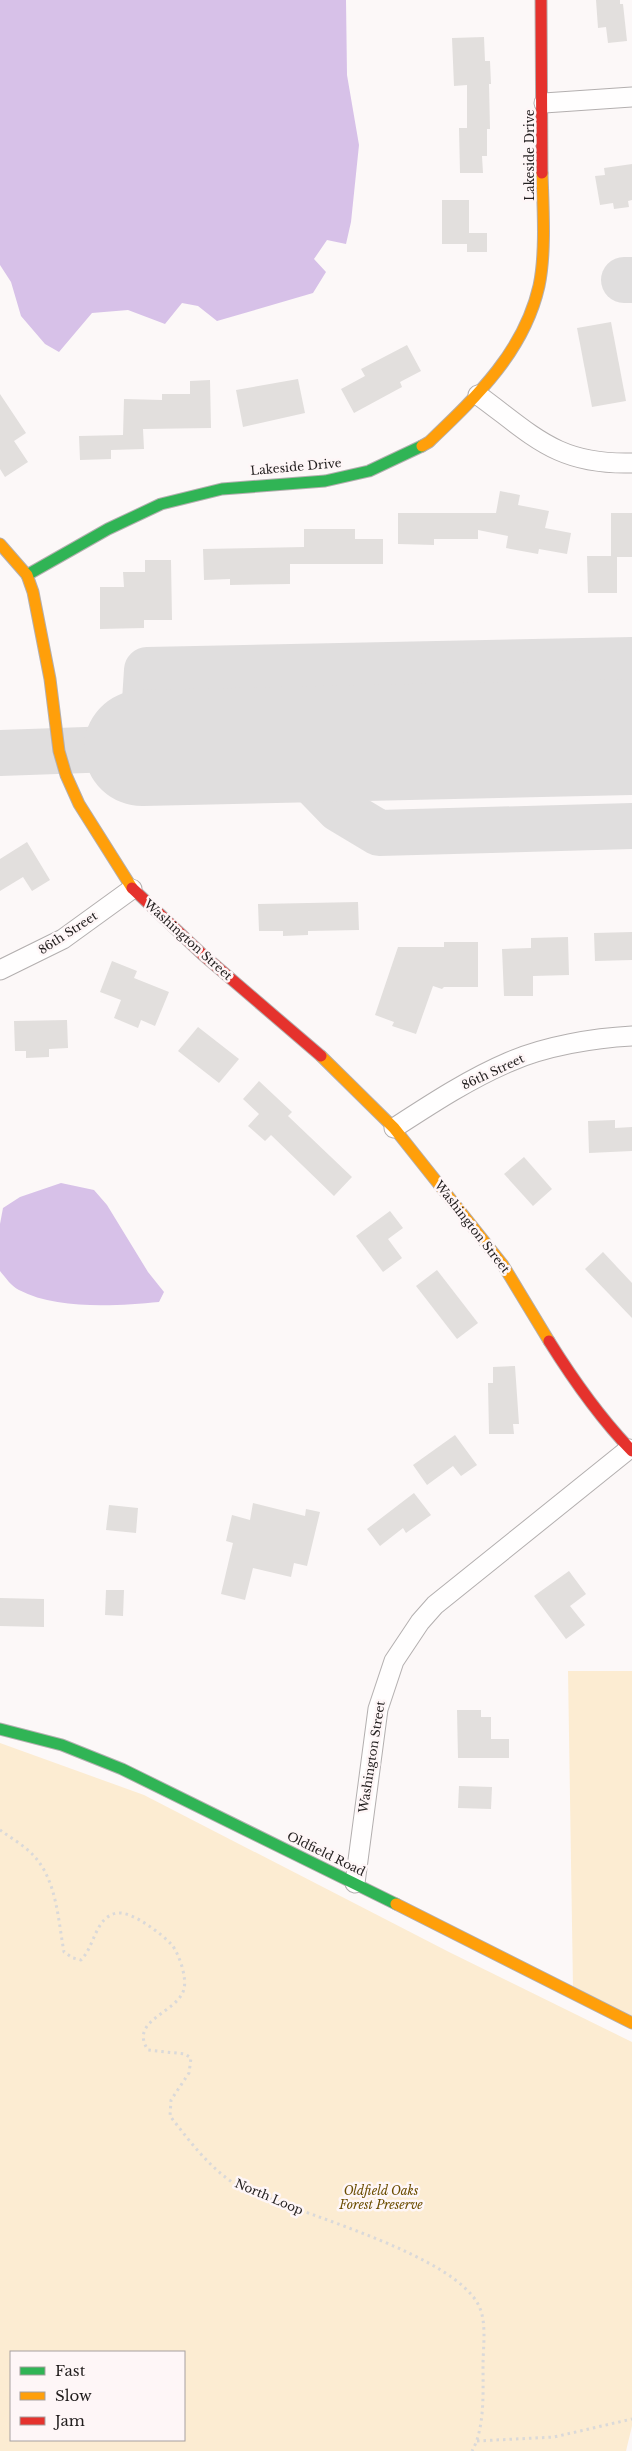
<svg xmlns="http://www.w3.org/2000/svg" width="632" height="2451" font-family="'Libre Baskerville',serif">
<rect width="100%" height="100%" fill="#fcf8f8"/>
<!-- green -->
<g fill="#fcecd2" fill-rule="evenodd">
<polygon points="568,1671 632,1671 632,2017 573,1988"/>
<path d="M 0,1743 L 144,1795 L 449,1952 L 632,2042 L 632,2426 L 626,2451 L 0,2451 ZM 11,2352 L 184,2352 L 184,2440 L 11,2440 Z"/>
</g>
<!-- water -->
<g fill="#d7c1e8">
<polygon points="0,0 346,0 347,75 359,145 351,222 346,244 327,240 314,259 326,272 313,293 217,321 198,306 182,303 165,324 128,310 92,313 59,352 45,344 21,316 11,282 0,265"/>
<path d="M 61,1183 L 94,1190 L 107,1205 L 148,1272 L 164,1292 L 159,1302 C 117,1306 57,1310 19,1290 C 12,1287 5,1277 0,1271 L 0,1224 L 3,1208 L 20,1197 Z"/>
</g>
<g fill="none" stroke-linecap="round" stroke-linejoin="round">
<!-- taxiway -->
<g stroke="#e0dede" stroke-width="46">
<polyline points="624,280 632,280"/>
<polyline points="277,745 339,809 379,833 632,826"/>
<polyline points="0,753 142,748 147,670 632,660"/>
</g>
<!-- runway -->
<polyline stroke="#e0dede" stroke-width="116" points="142,748 632,737"/>
</g>
<!-- building -->
<g fill="#e2dfdd">
<polygon points="596,0 620,0 620,4 623,4 627,41 608,43 606,27 598,28"/>
<polygon points="484,37 485,61 490,61 491,84 489,84 490,129 487,129 487,156 482,156 483,173 460,173 459,128 467,128 467,85 454,86 452,38"/>
<polygon points="632,164 632,200 628,201 629,207 614,209 613,203 600,205 595,176 605,175 604,168"/>
<polygon points="442,200 469,200 469,233 487,233 487,252 467,252 467,244 442,244"/>
<polygon points="611,322 626,401 592,407 577,328"/>
<polygon points="407,345 421,371 400,382 402,387 354,413 341,389 365,376 361,369"/>
<polygon points="298,379 305,413 243,427 236,390"/>
<polygon points="210,380 211,428 143,429 144,449 111,450 111,459 80,460 79,436 123,435 124,399 162,400 162,394 190,394 190,381"/>
<polygon points="0,394 26,433 14,441 28,462 5,477 0,469"/>
<polygon points="500,491 520,495 518,505 549,511 545,528 571,533 567,554 539,549 538,554 506,548 508,536 478,530 478,539 434,539 434,545 398,544 398,513 496,513"/>
<polygon points="611,513 632,513 632,557 617,557 617,593 588,593 587,556 611,556"/>
<polygon points="304,529 355,529 355,539 383,539 383,564 290,564 290,584 230,585 230,579 204,580 203,549 304,547"/>
<polygon points="145,560 171,560 172,620 144,620 144,628 100,629 100,587 124,587 123,572 145,572"/>
<polygon points="27,842 50,880 32,891 23,877 0,891 0,859"/>
<polygon points="358,902 359,930 308,931 308,935 283,936 283,931 259,931 258,904"/>
<polygon points="632,932 632,960 595,961 594,933"/>
<polygon points="568,937 569,975 533,976 533,996 504,996 502,949 531,948 531,938"/>
<polygon points="444,942 478,942 478,987 444,987 442,989 433,986 416,1034 392,1026 394,1022 375,1015 398,947 444,947"/>
<polygon points="112,961 137,971 134,978 169,992 155,1026 141,1020 138,1028 114,1018 121,1000 100,992"/>
<polygon points="67,1020 68,1048 49,1049 49,1057 26,1058 26,1051 15,1051 14,1021"/>
<polygon points="198,1027 239,1059 219,1083 178,1051"/>
<polygon points="259,1081 292,1112 288,1116 352,1177 334,1196 271,1135 265,1141 248,1126 259,1114 243,1099"/>
<polygon points="615,1120 615,1128 632,1127 632,1151 589,1153 588,1121"/>
<polygon points="524,1157 552,1189 533,1206 504,1174"/>
<polygon points="390,1211 403,1228 388,1239 402,1258 383,1272 356,1236"/>
<polygon points="603,1252 632,1283 632,1318 585,1269"/>
<polygon points="437,1270 478,1323 457,1339 416,1286"/>
<polygon points="515,1366 519,1424 513,1424 514,1434 489,1434 488,1383 493,1383 493,1367"/>
<polygon points="455,1435 477,1465 461,1476 453,1466 427,1485 413,1465"/>
<polygon points="414,1493 431,1515 406,1533 403,1528 380,1546 367,1529"/>
<polygon points="253,1503 305,1516 306,1509 320,1512 307,1566 294,1563 291,1577 253,1568 245,1600 221,1594 233,1543 226,1541 232,1515 250,1520"/>
<polygon points="109,1505 138,1508 136,1533 106,1530"/>
<polygon points="569,1571 586,1594 570,1606 585,1625 566,1639 534,1596"/>
<polygon points="106,1590 124,1590 123,1616 105,1615"/>
<polygon points="0,1598 44,1599 44,1627 0,1626"/>
<polygon points="457,1710 481,1710 481,1717 491,1717 491,1739 509,1739 509,1758 458,1758"/>
<polygon points="459,1786 492,1787 491,1809 458,1808"/>
</g>
<g fill="none" stroke-linecap="round" stroke-linejoin="round">
<!-- street casing -->
<g stroke="#b3afaf" stroke-width="21">
<g id="street">
<polyline points="544,103 632,97"/>
<path d="M 478,395 C 534,436 557,465 632,463"/>
<polyline points="0,970 63,939 132,889"/>
<path d="M 394,1128 C 431,1104 469,1079 509,1062 C 545,1046 594,1038 632,1036"/>
<polyline points="355,1883 378,1709 394,1661 420,1622 435,1605 629,1449"/>
</g>
</g>
<!-- fast casing -->
<g stroke="#b3afaf" stroke-width="13">
<g id="fast">
<polyline points="27,575 108,529 161,504 222,489 325,481 369,471 422,446"/>
<polyline points="0,1729 62,1745 122,1769 396,1904"/>
</g>
</g>
<!-- slow casing -->
<g stroke="#b3afaf" stroke-width="13">
<g id="slow">
<path d="M 422,446 L 429,442 C 476,397 524,352 539,286 C 546,253 543,207 542,173"/>
<polyline points="0,544 27,575 33,592 50,679 59,751 66,775 79,804 132,888"/>
<polyline points="321,1056 394,1128 503,1265 549,1341"/>
<polyline points="396,1904 632,2023"/>
</g>
</g>
<!-- jam casing -->
<g stroke="#b3afaf" stroke-width="13">
<g id="jam">
<polyline points="541,0 542,173"/>
<polyline points="132,888 202,954 321,1056"/>
<path d="M 549,1341 C 574,1381 599,1417 632,1451"/>
</g>
</g>
<!-- path -->
<g stroke="#dad9d9" stroke-width="3" stroke-dasharray="2.5 4" stroke-linecap="butt">
<path d="M 0,1830 C 11,1838 25,1846 34,1856 C 57,1881 58,1920 64,1952 L 73,1958 L 81,1960 C 95,1946 95,1917 117,1913 C 132,1911 162,1934 172,1945 C 179,1954 187,1977 184,1989 C 178,2013 128,2020 148,2050 L 185,2054 L 191,2058 L 189,2073 L 171,2100 L 170,2116 C 188,2139 207,2165 232,2182 C 239,2187 250,2191 259,2194 C 310,2217 455,2256 479,2306 C 487,2323 483,2347 483,2366 C 483,2392 485,2428 472,2451"/>
<polyline points="477,2441 554,2437 632,2419"/>
</g>
<!-- street -->
<use href="#street" stroke="#fffefe" stroke-width="19"/>
<!-- fast -->
<use href="#fast" stroke="#30b455" stroke-width="11"/>
<!-- slow -->
<use href="#slow" stroke="#ff9f0a" stroke-width="11"/>
<!-- jam -->
<use href="#jam" stroke="#e5322d" stroke-width="11"/>
</g>
<g text-anchor="middle" stroke-width="5" stroke-linejoin="round" paint-order="stroke">
<!-- street labels -->
<g font-size="12" fill="#221e1e" stroke="#fef6f7">
<text transform="translate(530 155) rotate(-90)" y="4">Lakeside Drive</text>
<text transform="translate(296 467) rotate(-5)" y="4">Lakeside Drive</text>
<text transform="translate(68 933) rotate(-33)" y="4">86th Street</text>
<text transform="translate(188 940) rotate(42)" y="4">Washington Street</text>
<text transform="translate(493 1072) rotate(-25)" y="4">86th Street</text>
<text transform="translate(472 1227) rotate(52)" y="4">Washington Street</text>
<text transform="translate(372 1757) rotate(-81)" y="4">Washington Street</text>
<text transform="translate(326 1854) rotate(26)" y="4">Oldfield Road</text>
<text transform="translate(269 2197) rotate(23)" y="4">North Loop</text>
</g>
<!-- park labels -->
<g font-size="12" font-style="italic" fill="#6b4d00" stroke="#fef6f7">
<text x="381" y="2195">Oldfield Oaks<tspan x="381" dy="14">Forest Preserve</tspan></text>
</g>
</g>
<!-- legend -->
<rect x="10" y="2351" width="175" height="90" fill="#fef6f7" stroke="#a6a0a0"/>
<rect x="20" y="2367" width="25" height="8" fill="#30b455" stroke="#a6a0a0"/>
<text x="55" y="2376" font-size="15" fill="#221e1e">Fast</text>
<rect x="20" y="2392" width="25" height="8" fill="#ff9f0a" stroke="#a6a0a0"/>
<text x="55" y="2401" font-size="15" fill="#221e1e">Slow</text>
<rect x="20" y="2417" width="25" height="8" fill="#e5322d" stroke="#a6a0a0"/>
<text x="55" y="2426" font-size="15" fill="#221e1e">Jam</text>
</svg>
